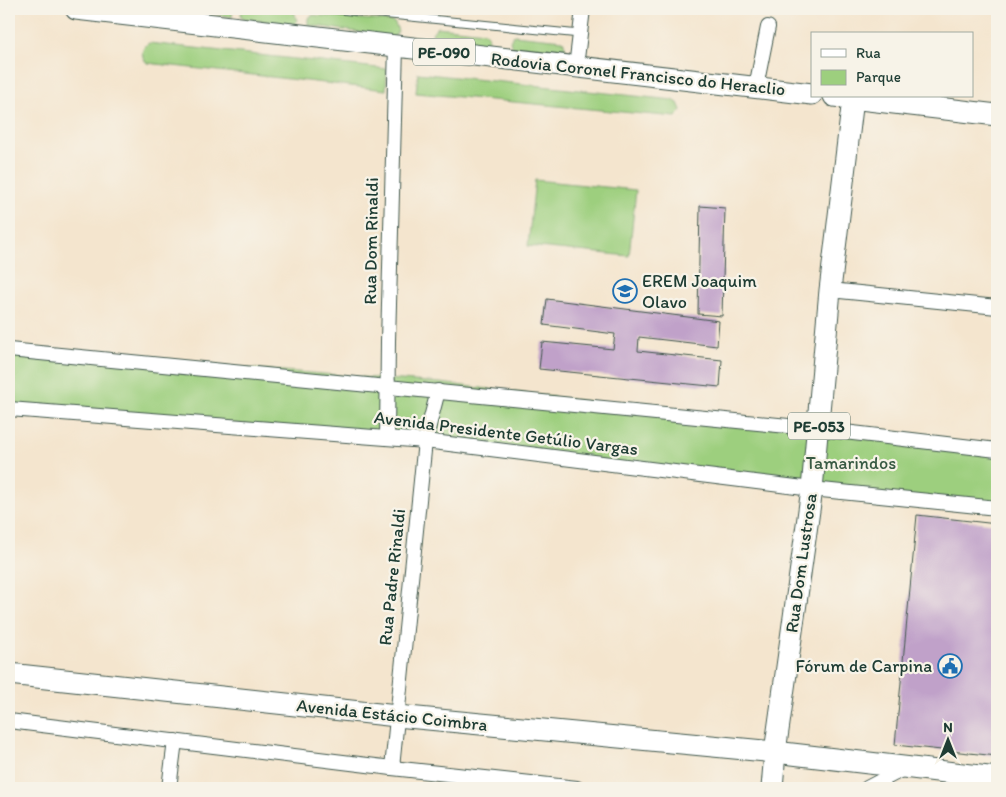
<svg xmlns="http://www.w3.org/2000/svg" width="1006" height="797" font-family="Itim,sans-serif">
<rect width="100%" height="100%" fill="#f7f3e8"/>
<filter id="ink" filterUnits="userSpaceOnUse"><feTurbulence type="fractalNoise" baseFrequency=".02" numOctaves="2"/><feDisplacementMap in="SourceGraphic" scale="10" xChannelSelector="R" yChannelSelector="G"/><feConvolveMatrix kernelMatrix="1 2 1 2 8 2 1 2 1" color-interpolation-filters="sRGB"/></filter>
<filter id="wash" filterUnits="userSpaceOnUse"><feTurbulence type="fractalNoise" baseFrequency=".0096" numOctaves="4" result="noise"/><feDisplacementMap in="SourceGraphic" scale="20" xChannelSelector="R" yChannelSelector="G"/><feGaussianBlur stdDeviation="1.12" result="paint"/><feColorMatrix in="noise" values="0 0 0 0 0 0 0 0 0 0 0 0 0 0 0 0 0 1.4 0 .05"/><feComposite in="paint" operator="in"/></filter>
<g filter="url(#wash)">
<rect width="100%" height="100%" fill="#f4e5ce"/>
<!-- green -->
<g fill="#9dcf7e" stroke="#5e8659">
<polygon points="178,9 233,9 232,17"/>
<polygon points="242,9 294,11 297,21 294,25 243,19 241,15"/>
<polygon points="313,15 390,21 395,23 398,31 394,37 308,25 308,18"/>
<path d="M 437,27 L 485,32 C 490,36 490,41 485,46 L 435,40 L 432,33 Z"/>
<polygon points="514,35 563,40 566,50 563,54 512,48 510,41"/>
<path d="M 149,43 L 387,69 L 386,90 L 147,63 C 140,56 141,48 149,43 Z"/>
<polygon points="418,73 673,100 678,103 681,110 676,117 416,93"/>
<polygon points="535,180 636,190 629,256 528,246"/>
<polygon points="9,350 440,383 821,430 811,488 423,438 9,407"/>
<polygon points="824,431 997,451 997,508 814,488"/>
</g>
<g id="blocks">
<!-- building -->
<g fill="#c0a1c9">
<polygon points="700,206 725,208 722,316 698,314"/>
<polygon points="547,299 719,321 717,346 639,337 638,351 722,360 720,387 539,369 542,342 613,349 615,334 544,325"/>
<polygon points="917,515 997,524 997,756 895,745"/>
</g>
</g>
</g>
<g filter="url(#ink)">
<use href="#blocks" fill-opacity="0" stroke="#3f564b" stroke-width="1"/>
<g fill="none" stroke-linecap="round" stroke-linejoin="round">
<!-- service casing -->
<g stroke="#3f564b" stroke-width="9">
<polyline id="service" points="330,9 580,34"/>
</g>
<!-- minor casing -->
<g stroke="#3f564b" stroke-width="16">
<g id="minor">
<polyline points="576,67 583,9"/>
<polyline points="756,87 768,27"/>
<polyline points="830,290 997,307"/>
<polyline points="9,350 819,429 997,450"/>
<polyline points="9,409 425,441 812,489 997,508"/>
<polyline points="387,438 388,341 396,46"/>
<polyline points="9,721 392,768 577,788"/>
<polyline points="392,768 425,441 438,391"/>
<polyline points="169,788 175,741"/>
<polyline points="867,788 905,768"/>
</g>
</g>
<!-- primary casing -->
<g stroke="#3f564b" stroke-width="23">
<g id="primary">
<polyline points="76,9 812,94"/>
<polyline points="834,96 997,115"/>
<polyline points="9,674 397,716 775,752 997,778"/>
<polyline points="772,788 775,752 812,489 830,290 853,99"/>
</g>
</g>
<!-- service -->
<use href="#service" stroke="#fff" stroke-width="7"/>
<!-- minor -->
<use href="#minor" stroke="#fff" stroke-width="14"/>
<!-- primary -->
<use href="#primary" stroke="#fff" stroke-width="21"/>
</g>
</g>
<!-- icons -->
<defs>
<g id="school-ring" transform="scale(1.25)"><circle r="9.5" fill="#f7f3e8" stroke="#1f6fb2" stroke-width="1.5"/><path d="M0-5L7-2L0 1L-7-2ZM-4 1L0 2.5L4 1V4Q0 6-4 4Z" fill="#1f6fb2"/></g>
<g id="civic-ring" transform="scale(1.25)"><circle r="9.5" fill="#f7f3e8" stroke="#1f6fb2" stroke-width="1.5"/><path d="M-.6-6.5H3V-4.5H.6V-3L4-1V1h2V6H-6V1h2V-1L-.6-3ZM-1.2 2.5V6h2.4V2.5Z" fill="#1f6fb2"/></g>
</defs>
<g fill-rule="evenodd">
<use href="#school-ring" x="625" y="291"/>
<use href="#civic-ring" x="950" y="666"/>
</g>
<g text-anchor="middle" stroke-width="4.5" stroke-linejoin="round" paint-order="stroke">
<!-- shield labels -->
<g fill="#f7f3e8" stroke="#60746a" stroke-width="1">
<rect x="413" y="38.5" width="62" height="27" rx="4"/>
<rect x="788" y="412.5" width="62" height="27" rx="4"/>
</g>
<g font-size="16" font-weight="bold" fill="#1f3d34">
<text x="444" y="58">PE-090</text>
<text x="819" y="432">PE-053</text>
</g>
<!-- street labels -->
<g font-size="18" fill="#1f3d34" stroke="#f7f3e8">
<text transform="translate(638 74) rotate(6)" y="6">Rodovia Coronel Francisco do Heraclio</text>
<text transform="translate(371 241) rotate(-89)" y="6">Rua Dom Rinaldi</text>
<text transform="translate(506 433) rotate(7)" y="6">Avenida Presidente Getúlio Vargas</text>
<text transform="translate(801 563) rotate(-82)" y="6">Rua Dom Lustrosa</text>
<text transform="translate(392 577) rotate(-84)" y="6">Rua Padre Rinaldi</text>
<text transform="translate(392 715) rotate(6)" y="6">Avenida Estácio Coimbra</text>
</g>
<!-- poi labels -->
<g font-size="18" fill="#1f3d34" stroke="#f7f3e8" text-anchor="start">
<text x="642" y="287">EREM Joaquim<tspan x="642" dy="21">Olavo</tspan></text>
<text x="932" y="672" text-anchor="end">Fórum de Carpina</text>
</g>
<!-- park labels -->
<g font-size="18" fill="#385a43" stroke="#f7f3e8">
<text x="851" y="469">Tamarindos</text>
</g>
</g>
<!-- margin -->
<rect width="1006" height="797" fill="none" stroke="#f7f3e8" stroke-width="30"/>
<!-- legend -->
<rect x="811" y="32" width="162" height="65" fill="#f7f3e8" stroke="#a1aaa0"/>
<rect x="821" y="49" width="25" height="8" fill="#ffffff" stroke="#a1aaa0"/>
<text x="856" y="58" font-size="15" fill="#1f3d34">Rua</text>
<rect x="821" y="70" width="25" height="15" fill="#9dcf7e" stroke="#a1aaa0"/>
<text x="856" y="82" font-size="15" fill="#1f3d34">Parque</text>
<!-- north arrow -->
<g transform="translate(948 740)" stroke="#f7f3e8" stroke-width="4" paint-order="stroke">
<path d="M0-4L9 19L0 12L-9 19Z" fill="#1f3d34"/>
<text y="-8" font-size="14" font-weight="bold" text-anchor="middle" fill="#1f3d34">N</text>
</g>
</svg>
